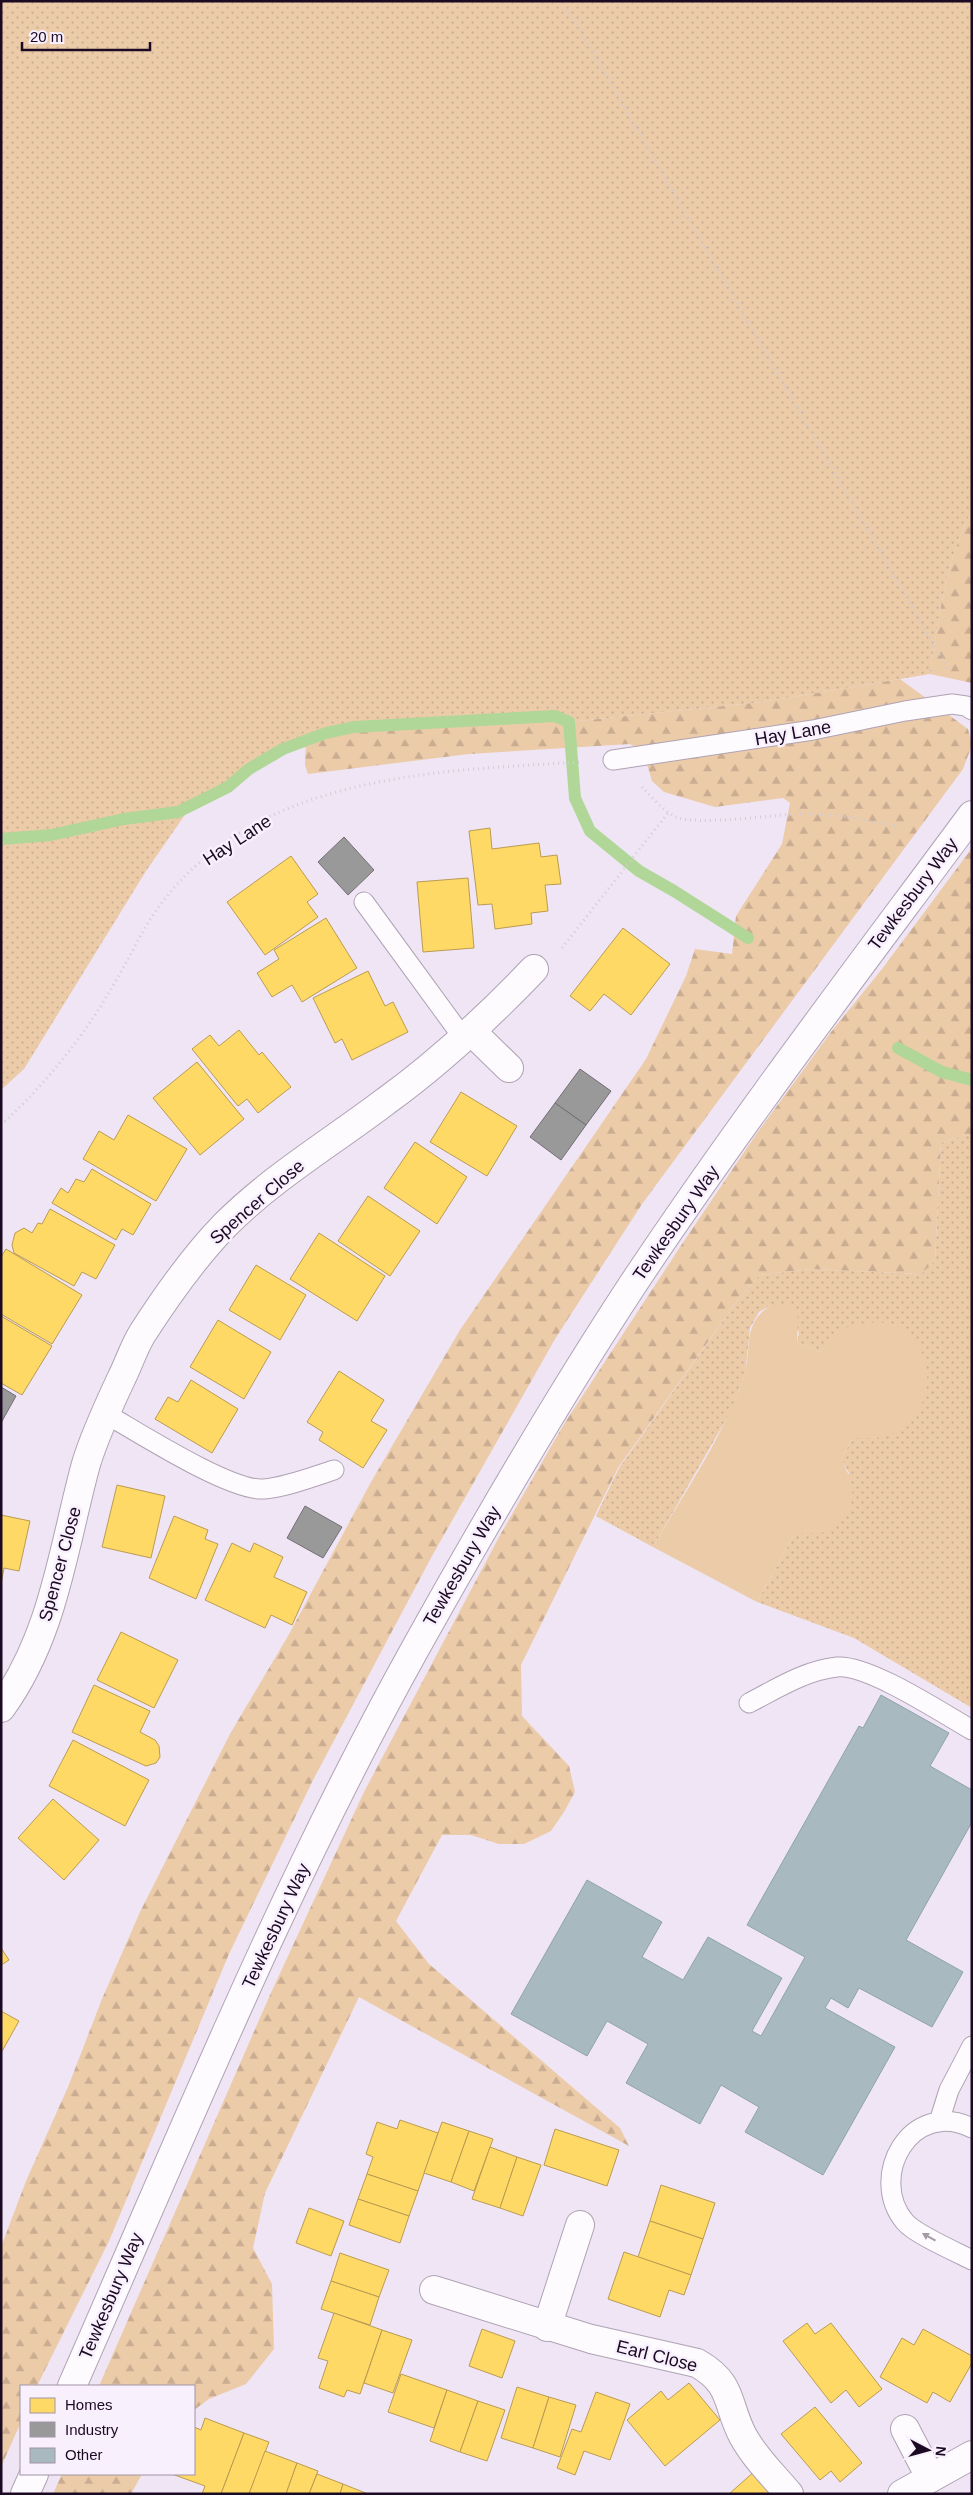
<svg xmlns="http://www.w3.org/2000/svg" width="973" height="2495" font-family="Arial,sans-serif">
<defs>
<pattern id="grass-dots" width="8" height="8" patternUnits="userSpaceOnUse" patternTransform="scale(1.25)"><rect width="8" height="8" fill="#eccba9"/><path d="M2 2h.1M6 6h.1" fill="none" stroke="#caad91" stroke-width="1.8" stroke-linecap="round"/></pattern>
<pattern id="forest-firs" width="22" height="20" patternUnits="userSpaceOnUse" patternTransform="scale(1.25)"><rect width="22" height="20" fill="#eccba9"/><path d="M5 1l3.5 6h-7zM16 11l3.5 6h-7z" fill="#caad91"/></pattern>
</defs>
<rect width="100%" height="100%" fill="#efe5f4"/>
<!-- grass -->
<g fill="url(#grass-dots)">
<path d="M 1,1 L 972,1 L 972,511 C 946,558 938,622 930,674 L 762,702 L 569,722 L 555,716 L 530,716 L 354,727 L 326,733 L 283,749 L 249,769 L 228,787 L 191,806 L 146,871 L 24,1069 L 1,1090 Z"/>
<polygon points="965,1135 972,1137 972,1708 854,1638 757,1602 795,1533 816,1533 849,1473 841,1459 853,1438 877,1438 833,1334 820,1352 797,1342 799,1333 786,1305 771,1305 759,1312 750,1328 745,1374 731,1411 653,1547 596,1516 619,1468 740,1297 760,1275 811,1269 921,1274 935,1260 941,1143"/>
</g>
<!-- forest -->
<g fill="url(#forest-firs)">
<path d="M 972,511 L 972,683 L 930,674 C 938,622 946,558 972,511 Z"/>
<polygon points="900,679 968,729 972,745 963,769 642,1204 555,1339 432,1556 312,1782 229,1954 109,2241 37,2386 21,2386 21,2422 1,2467 1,2247 26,2181 68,2087 102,1999 140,1912 230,1734 288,1636 371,1482 460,1330 646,1059 686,976 695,949 732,954 736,916 782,844 790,803 783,798 715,807 664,792 652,781 643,751 630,744 469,754 308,774 305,765 306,740 326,733 354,727 530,716 555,716 569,722 762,702"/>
<polygon points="972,848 972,1137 965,1135 941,1143 935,1260 921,1274 811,1269 760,1275 740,1297 618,1468 521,1665 522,1716 569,1766 575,1792 564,1812 551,1831 524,1844 499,1844 471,1835 442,1835 396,1921 429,1964 620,2128 629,2146 359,1997 265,2193 253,2248 272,2284 274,2349 246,2384 209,2399 194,2410 194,2386 99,2386 270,1995 364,1792 499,1537 564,1424 682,1244 757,1133 831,1032 882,969"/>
<polygon points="62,2474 142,2474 131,2494 53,2494"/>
</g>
<!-- pitch -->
<path fill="#eccba9" d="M 771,1305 L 786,1305 L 794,1308 L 798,1318 L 797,1342 L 820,1352 C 824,1347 828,1338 833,1334 C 842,1327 855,1325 866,1323 C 935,1312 949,1411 891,1434 C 878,1439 866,1438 853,1438 L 841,1459 C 852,1479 858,1497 845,1517 C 840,1523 834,1530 826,1532 C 816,1534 805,1533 795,1533 L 757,1602 L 653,1547 C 683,1495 726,1432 744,1376 C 753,1346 741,1325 771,1305 Z"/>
<!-- homes -->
<g fill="#ffd966" stroke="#bb9b52">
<polygon points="490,828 492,849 539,843 541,857 557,855 561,884 545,885 548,911 531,913 532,924 495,929 492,904 478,905 469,831"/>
<polygon points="291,856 318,894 307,902 318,917 265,955 227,902"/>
<polygon points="468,878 474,948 423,952 417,882"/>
<polygon points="326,918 357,968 302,1002 292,985 272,997 257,973 279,959 274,950"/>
<polygon points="623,928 670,964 631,1015 604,994 590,1011 570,996"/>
<polygon points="368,971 385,1006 393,1002 408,1032 352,1060 342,1039 335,1043 313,998"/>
<polygon points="239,1030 259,1055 262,1052 291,1087 258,1113 247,1099 238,1106 192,1049 210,1035 219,1046"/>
<polygon points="197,1062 244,1119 200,1155 153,1098"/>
<polygon points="461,1092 517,1126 487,1176 430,1142"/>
<polygon points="128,1115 187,1149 156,1201 83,1159 99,1131 114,1140"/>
<polygon points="415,1142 467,1177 437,1224 384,1188"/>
<polygon points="92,1169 151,1204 133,1235 122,1229 116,1240 52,1203 61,1188 68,1193 76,1179 84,1182"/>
<polygon points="368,1196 420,1231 390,1276 338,1241"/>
<polygon points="50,1209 115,1245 96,1279 82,1272 74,1286 14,1253 12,1245 15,1233 24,1228 32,1233 38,1223 42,1224"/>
<polygon points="319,1233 385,1276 357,1321 290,1279"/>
<polygon points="6,1249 82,1295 52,1344 1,1314 1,1257"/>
<polygon points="256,1265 306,1295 280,1340 229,1310"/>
<polygon points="1,1316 52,1346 22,1395 1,1383"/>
<polygon points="218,1320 271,1352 244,1399 190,1367"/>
<polygon points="339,1371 384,1400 371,1421 387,1430 363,1468 319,1440 323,1432 307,1422"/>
<polygon points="191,1380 238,1409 212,1453 155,1419 168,1397 178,1402"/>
<polygon points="117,1485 165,1496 151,1558 102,1547"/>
<polygon points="1,1515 30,1521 19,1571 4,1568 1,1584"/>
<polygon points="174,1516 208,1530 205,1539 218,1544 196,1599 149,1578"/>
<polygon points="232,1543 250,1552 254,1543 283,1557 274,1577 307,1592 292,1625 271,1615 265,1628 205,1600"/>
<polygon points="121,1632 178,1660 154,1708 97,1680"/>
<polygon points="94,1685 150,1711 140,1732 155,1740 159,1746 160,1757 156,1763 146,1766 72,1732"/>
<polygon points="73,1740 149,1780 125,1826 49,1786"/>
<polygon points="53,1799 99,1840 64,1880 18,1838"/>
<polygon points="1,1948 9,1960 1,1965"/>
<polygon points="1,2011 19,2021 1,2053"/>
<polygon points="400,2120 438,2133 418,2191 367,2174 373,2157 366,2154 377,2122 397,2129"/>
<polygon points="442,2122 469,2131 451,2182 424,2173"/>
<polygon points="555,2129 619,2150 607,2186 544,2165"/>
<polygon points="469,2131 493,2139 474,2191 451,2182"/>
<polygon points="490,2147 517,2157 500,2208 472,2199"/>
<polygon points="517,2157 541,2165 523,2216 500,2208"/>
<polygon points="367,2174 418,2191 409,2216 358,2199"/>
<polygon points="661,2185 715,2203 703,2239 650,2221"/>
<polygon points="358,2199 409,2216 400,2243 349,2225"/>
<polygon points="309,2208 344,2221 331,2256 296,2243"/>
<polygon points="650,2221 703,2239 691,2275 638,2257"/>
<polygon points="624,2252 691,2275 684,2295 669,2290 660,2317 608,2299"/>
<polygon points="340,2253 389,2270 379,2297 331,2281"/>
<polygon points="331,2281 379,2297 370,2325 321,2309"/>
<polygon points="334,2313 382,2330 360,2394 347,2390 344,2397 319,2388 328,2361 318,2358"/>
<polygon points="807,2323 815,2334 831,2323 882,2389 859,2407 846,2390 831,2403 783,2341"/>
<polygon points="482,2329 515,2341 502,2378 469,2366"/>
<polygon points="923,2329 972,2356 972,2363 950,2402 933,2392 927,2403 880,2377 902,2338 914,2345"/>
<polygon points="382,2330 412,2340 393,2393 364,2383"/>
<polygon points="401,2374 447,2390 434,2428 388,2412"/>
<polygon points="689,2383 720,2420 665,2466 627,2420 661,2391 668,2400"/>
<polygon points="517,2387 549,2397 533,2448 501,2438"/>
<polygon points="447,2390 478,2401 460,2452 430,2441"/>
<polygon points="596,2392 630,2404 610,2460 584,2451 575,2475 557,2468 572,2429 581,2432"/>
<polygon points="549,2397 576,2405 560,2457 533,2448"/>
<polygon points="478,2401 505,2410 487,2461 460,2452"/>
<polygon points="815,2407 862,2463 840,2482 831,2471 820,2480 781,2434"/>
<polygon points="205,2418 244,2433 221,2494 202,2494 205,2486 172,2474 194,2474 194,2427 201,2430"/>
<polygon points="244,2433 269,2442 249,2494 221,2494"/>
<polygon points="265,2451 297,2463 286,2494 249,2494"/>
<polygon points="297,2463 318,2471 309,2494 286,2494"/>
<polygon points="756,2470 778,2494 729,2494"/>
<polygon points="317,2474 343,2484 340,2494 309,2494"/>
<polygon points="343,2484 368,2494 340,2494"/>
</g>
<!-- industry -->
<g fill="#999" stroke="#736e75">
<polygon points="344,837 374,870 348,895 318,862"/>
<polygon points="580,1069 611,1091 586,1125 555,1103"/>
<polygon points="555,1103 586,1125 561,1160 530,1137"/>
<polygon points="1,1387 16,1396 1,1423"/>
<polygon points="305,1506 342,1527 323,1558 287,1538"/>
</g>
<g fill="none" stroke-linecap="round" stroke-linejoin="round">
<!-- stream -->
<g stroke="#b0d798" stroke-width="12">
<polyline points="1,839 51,835 124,819 178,812 228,787 249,769 283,749 326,733 354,727 555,716 569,722 575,798 590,831 639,871 674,891 748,938"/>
<polyline points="898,1048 942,1072 972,1080"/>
</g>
</g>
<!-- building -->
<polygon fill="#a8b9c0" stroke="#8ea4aa" points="881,1695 949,1733 930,1766 972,1790 972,1822 906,1940 963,1972 932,2027 859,1988 848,2008 831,1998 825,2008 895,2047 823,2175 745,2132 759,2107 721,2085 700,2124 626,2083 648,2044 607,2021 587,2056 511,2014 587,1880 662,1922 642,1957 683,1980 708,1937 782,1978 752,2031 761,2036 805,1957 747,1925 859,1726 863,1728"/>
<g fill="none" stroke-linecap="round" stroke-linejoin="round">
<!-- lane casing -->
<g stroke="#afa2b4" stroke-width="21">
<g id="lane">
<polyline points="613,760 813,730 905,711 952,704 966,706 972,710"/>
<polyline points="364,902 464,1039"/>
<path d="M 106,1414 C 138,1432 231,1492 264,1489 C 287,1487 312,1477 334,1470"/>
<path d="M 749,1703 C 776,1689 806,1670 837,1667 C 868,1664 942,1713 972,1730"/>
<polyline points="939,2122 949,2090 972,2046"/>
<path d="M 972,2128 C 911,2098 867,2177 905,2222 C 915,2234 956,2252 972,2260"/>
</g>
</g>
<!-- street casing -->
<g stroke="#afa2b4" stroke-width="30">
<g id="street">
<polyline points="472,1032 509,1068"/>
<path d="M 1,1708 C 54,1635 63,1548 86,1464 C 95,1434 109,1405 122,1377 C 129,1363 134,1347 142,1334 C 167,1295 193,1258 225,1225 C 273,1177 332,1142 386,1101 C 440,1062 488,1017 534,969"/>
<path d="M 434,2290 L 591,2339 L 697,2363 C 734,2384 726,2404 743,2436 C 755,2458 773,2475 789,2494"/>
<polyline points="547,2327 580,2225"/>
<polyline points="905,2429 930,2477"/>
<polyline points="902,2494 972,2455"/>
</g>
</g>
<!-- secondary casing -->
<g stroke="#afa2b4" stroke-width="30">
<g id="secondary">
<path d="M 72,2386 C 181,2138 283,1886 415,1649 C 484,1525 556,1401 635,1281 C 741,1122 858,969 972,815"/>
<polyline points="25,2494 34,2474"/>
</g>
</g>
<!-- path -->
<g stroke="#d1cdd3" stroke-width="3" stroke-dasharray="1 4" stroke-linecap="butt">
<polyline points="561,1 576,23 949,671"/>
<path d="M 642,787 C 652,797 663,811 676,817 C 696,826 773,815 798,814 C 834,813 868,820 903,828"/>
<polyline points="562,948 668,813"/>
<path d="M 1,1125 C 45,1085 85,1035 114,984 C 127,962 138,939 151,918 C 246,775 429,771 582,762"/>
</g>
<!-- lane -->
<use href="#lane" stroke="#fdfbfd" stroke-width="19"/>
<!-- street -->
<use href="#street" stroke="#fdfbfd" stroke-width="28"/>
<!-- secondary -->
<use href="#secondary" stroke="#fdfbfd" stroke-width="28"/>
</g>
<!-- one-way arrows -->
<defs><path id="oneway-solid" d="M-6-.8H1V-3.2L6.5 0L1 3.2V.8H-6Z" transform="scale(1.25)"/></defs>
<use fill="#a39ba5" href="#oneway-solid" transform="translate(929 2237) rotate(-151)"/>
<g text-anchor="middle" stroke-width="5" stroke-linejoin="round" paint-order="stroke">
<!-- street labels -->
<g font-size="18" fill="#1b0a22" stroke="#f9f0fe">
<text transform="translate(793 733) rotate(-10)" y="6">Hay Lane</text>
<text transform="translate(237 840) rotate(-33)" y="6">Hay Lane</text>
<text transform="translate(913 894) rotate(-53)" y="6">Tewkesbury Way</text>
<text transform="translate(257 1202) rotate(-41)" y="6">Spencer Close</text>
<text transform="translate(676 1223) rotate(-55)" y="6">Tewkesbury Way</text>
<text transform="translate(60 1564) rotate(-75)" y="6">Spencer Close</text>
<text transform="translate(462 1566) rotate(-60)" y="6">Tewkesbury Way</text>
<text transform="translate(276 1926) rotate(-65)" y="6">Tewkesbury Way</text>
<text transform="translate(111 2296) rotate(-67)" y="6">Tewkesbury Way</text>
<text transform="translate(657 2356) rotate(14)" y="6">Earl Close</text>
</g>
</g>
<!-- border -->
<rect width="973" height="2495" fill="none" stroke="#1b0a22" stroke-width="5"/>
<!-- legend -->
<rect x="20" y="2385" width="175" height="90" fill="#f9f0fe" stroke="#a094a6"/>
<rect x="30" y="2398" width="25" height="15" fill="#ffd966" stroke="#a094a6"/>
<text x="65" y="2410" font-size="15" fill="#1b0a22">Homes</text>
<rect x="30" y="2422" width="25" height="15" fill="#999999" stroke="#a094a6"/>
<text x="65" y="2435" font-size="15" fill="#1b0a22">Industry</text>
<rect x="30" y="2448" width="25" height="15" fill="#a8b9c0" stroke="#a094a6"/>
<text x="65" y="2460" font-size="15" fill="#1b0a22">Other</text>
<!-- north arrow -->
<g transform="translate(928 2450) rotate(96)" stroke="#f9f0fe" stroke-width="4" paint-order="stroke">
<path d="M0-4L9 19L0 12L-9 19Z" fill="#1b0a22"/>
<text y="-8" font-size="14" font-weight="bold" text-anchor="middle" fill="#1b0a22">N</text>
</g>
<!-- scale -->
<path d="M22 42v8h128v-8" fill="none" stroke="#1b0a22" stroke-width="2.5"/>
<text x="30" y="42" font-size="15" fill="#1b0a22" stroke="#f9f0fe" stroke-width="4" paint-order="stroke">20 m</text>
</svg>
